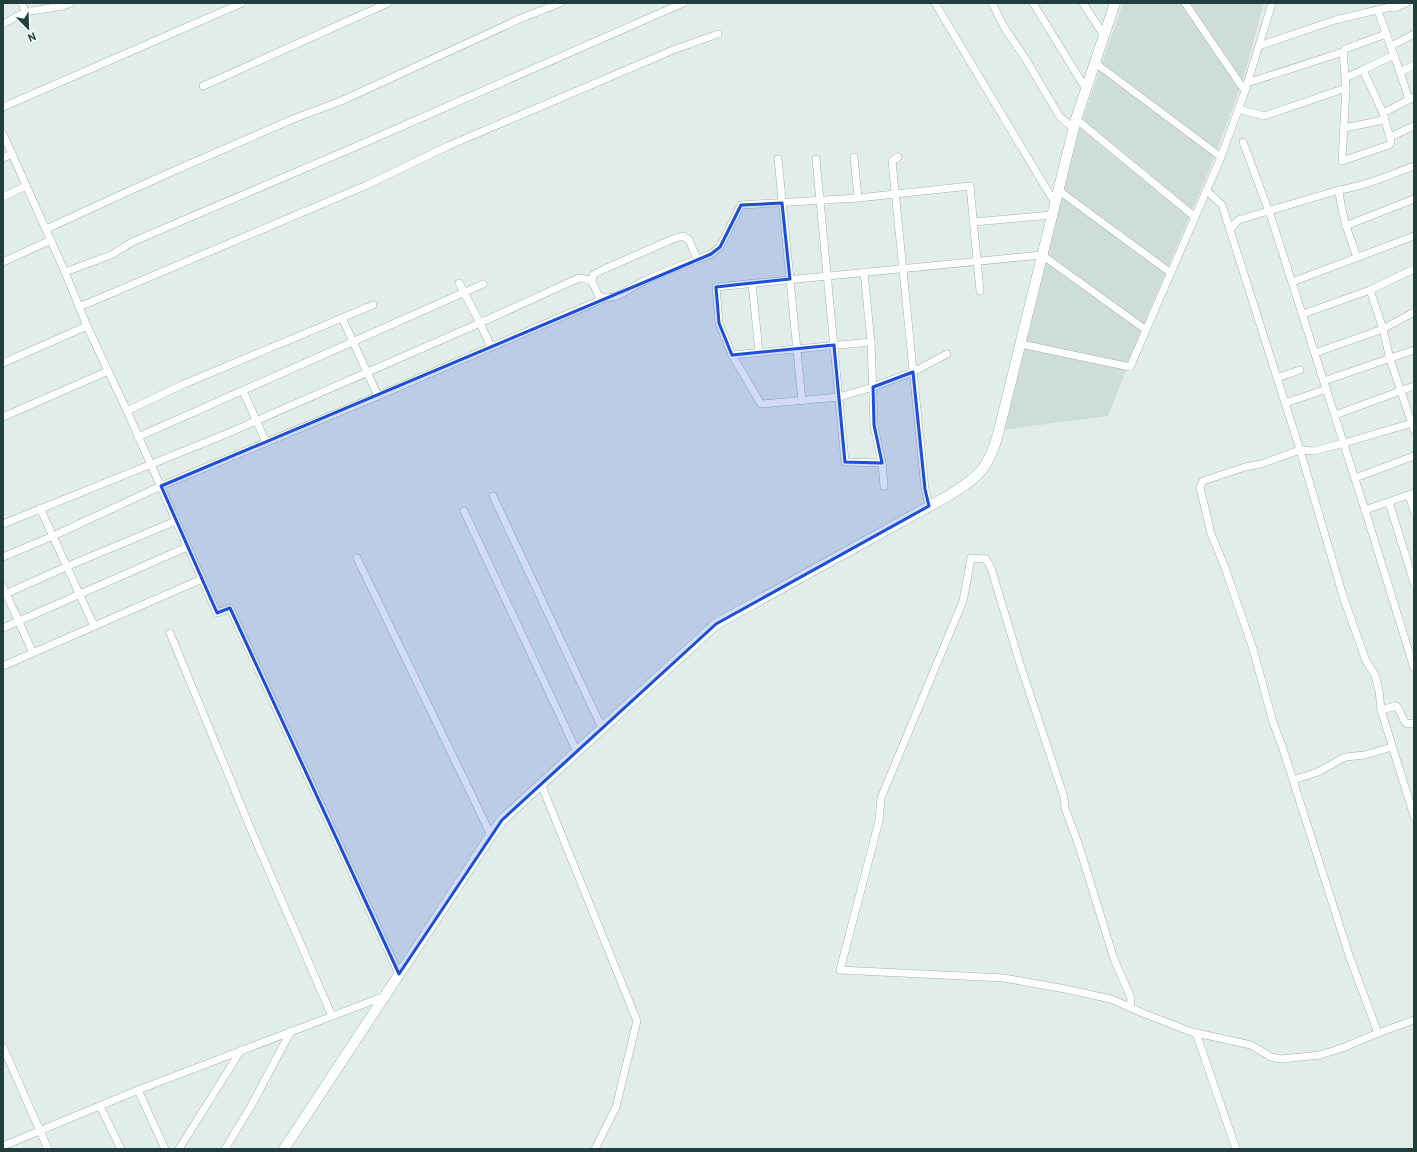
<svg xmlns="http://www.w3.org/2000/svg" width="1417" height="1152" font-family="Overpass,sans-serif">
<rect width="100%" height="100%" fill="#e1ede9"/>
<!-- built -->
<polygon fill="#cfddd8" points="1123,3 1264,3 1243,80 1213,161 1151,307 1108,416 1001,430 1072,150"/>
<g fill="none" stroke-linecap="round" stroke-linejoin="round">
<!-- street casing -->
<g stroke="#a3b5b1" stroke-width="8">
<g id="street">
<polyline points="22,3 25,12"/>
<polyline points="935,3 1055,203"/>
<polyline points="992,3 1004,27 1025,58 1060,117 1073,128"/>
<polyline points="1033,3 1086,89"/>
<polyline points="1083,3 1103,34"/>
<polyline points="1185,3 1245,91"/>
<polyline points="1378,11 1400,72 1409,100"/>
<polyline points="3,24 25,12 63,6 70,3"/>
<polyline points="1259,46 1335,20 1390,7 1394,8 1406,3"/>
<polyline points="1391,46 1414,34"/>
<polyline points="1343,52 1346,88 1342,161 1389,145 1391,142 1383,113 1363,70 1345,78"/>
<polyline points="1094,62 1221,157"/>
<polyline points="1363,70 1394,55"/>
<polyline points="1400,72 1414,65"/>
<polyline points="1247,83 1343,52 1345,49 1386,34"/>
<polyline points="203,86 388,3"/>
<polyline points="3,107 242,3"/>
<polyline points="1238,109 1264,116 1346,88"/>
<polyline points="1383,113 1414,97"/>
<polyline points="1076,119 1195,217"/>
<polyline points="1344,128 1384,120"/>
<polyline points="3,134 65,272 87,326 127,411 202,579 3,666"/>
<polyline points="1390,137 1414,126"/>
<polyline points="1243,142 1271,217 1365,510 1414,668"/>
<polyline points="854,157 858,198"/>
<polyline points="898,157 892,161 925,489 929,506"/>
<polyline points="3,158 12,154"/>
<polyline points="778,159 802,401"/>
<polyline points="816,159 845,462 882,463"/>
<polyline points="1058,190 1171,273"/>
<path d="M 1339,190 C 1341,214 1349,235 1357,257"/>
<polyline points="1207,191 1222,205 1300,450 1343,596 1366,661 1375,675 1379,690 1381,710 1414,816"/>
<polyline points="3,197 26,186"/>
<polyline points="974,222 1052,215"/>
<polyline points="1345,226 1414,199"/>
<polyline points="46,229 160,177 293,119 341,101 522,18 560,3"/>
<path d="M 1230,230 L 1238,220 L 1339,190 C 1365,186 1390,175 1414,166"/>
<polyline points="3,262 51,240"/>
<polyline points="65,272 111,255 132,242 348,150 683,3"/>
<polyline points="864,272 871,342 874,425 882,463 884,486"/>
<polyline points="592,281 593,275 602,270 673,239 683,236 689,240 697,259"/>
<polyline points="1292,282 1414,236"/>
<path d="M 459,283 L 480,323 L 579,278 C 602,279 590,297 606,298 C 620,298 631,287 642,282 C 665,271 688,263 711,254 L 720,247 L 741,205 L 858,198 L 970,186 L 980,291"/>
<polyline points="752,283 759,352"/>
<polyline points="1370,290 1383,329 1390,359 1414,430"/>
<polyline points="79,307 367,185 448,146 673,50 718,34"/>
<polyline points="1303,314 1370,290 1414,269"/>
<polyline points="342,318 378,396"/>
<polyline points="1021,344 1130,367 1221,157 1245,91 1272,3"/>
<polyline points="1315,353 1383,329 1414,312"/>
<polyline points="947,354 913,372 873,387 839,397 761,404 732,355 719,323 716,287 1042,255 1146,330"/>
<polyline points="732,355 871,342"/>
<polyline points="3,363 87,326"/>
<polyline points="1277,378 1300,370"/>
<polyline points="1324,381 1414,350"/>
<polyline points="243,391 266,442"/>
<polyline points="1285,403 1327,389"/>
<polyline points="127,411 184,384 373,305"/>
<polyline points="1335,415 1414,386"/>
<polyline points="3,417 108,371"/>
<polyline points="138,437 483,284"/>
<polyline points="1355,478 1414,456"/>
<polyline points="1409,495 1414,511"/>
<polyline points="493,496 602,728"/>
<polyline points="1389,502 1414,583"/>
<polyline points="40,508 94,626"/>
<polyline points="1365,510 1414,493"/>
<polyline points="464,511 577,752"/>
<polyline points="3,524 226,434 480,323 491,347"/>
<polyline points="3,557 53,536 161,486 378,396 605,298"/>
<polyline points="357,558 491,835"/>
<polyline points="202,579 217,613 230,608 399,974"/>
<polyline points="3,587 33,653"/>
<polyline points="3,595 68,566 176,521"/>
<polyline points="3,628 187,547"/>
<polyline points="170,633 252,832 332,1016"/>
<path d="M 1381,710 L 1396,706 C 1402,711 1401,719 1407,724 L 1414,723"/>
<polyline points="1293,780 1318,772 1345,757 1365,755 1392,747"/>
<polyline points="541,784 637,1021 616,1107 595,1149"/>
<polyline points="1130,1008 1131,998 1114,959 1079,846 1065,808 1064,797 1021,667 991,568 986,559 971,558 963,601 881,798 879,821 840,970 1004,978 1065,989 1111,999 1145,1014 1192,1032 1251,1045 1271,1057 1282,1059 1320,1055 1342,1048 1378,1033 1414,1020"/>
<polyline points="1196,1033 1236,1149"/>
<polyline points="1378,1033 1350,958 1282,746 1273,722 1253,649 1224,565 1211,534 1200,487 1203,481 1245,467 1261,464 1300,450 1313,451 1344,443 1412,423"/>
<polyline points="3,1047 48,1149"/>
<polyline points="138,1090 165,1149"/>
<polyline points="100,1106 121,1149"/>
<polyline points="3,1146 138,1090 385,996"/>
<polyline points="179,1149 241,1050"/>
<polyline points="225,1149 251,1106 291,1031"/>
</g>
</g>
<!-- secondary casing -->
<g stroke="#9eb9b3" stroke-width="11">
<path id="secondary" d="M 284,1149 L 491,835 L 502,820 L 716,624 L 948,496 C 977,478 989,469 998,434 L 1076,119 L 1115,3"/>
</g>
<!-- street -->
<use href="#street" stroke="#fff" stroke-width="7"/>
<!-- secondary -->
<use href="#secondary" stroke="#fff" stroke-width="10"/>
</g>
<!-- marked area -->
<path fill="#1d4ed8" fill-opacity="0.2" stroke="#1d4ed8" stroke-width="3" stroke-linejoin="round" d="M 782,203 L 790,279 L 716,287 L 719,323 L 732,355 L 834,345 L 845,462 L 882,463 L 874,425 L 873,387 L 913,372 L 925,489 L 929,506 L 716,624 L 502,820 L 399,974 L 230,608 L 217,613 L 161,486 L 711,254 L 720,247 L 741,205 Z"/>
<!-- border -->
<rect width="1417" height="1152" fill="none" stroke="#203f3a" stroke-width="8"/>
<!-- north arrow -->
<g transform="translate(28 28) rotate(157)" stroke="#f2f9f6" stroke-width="3" paint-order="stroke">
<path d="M0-3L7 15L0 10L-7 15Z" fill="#203f3a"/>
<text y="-6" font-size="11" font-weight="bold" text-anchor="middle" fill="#203f3a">N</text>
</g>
</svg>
